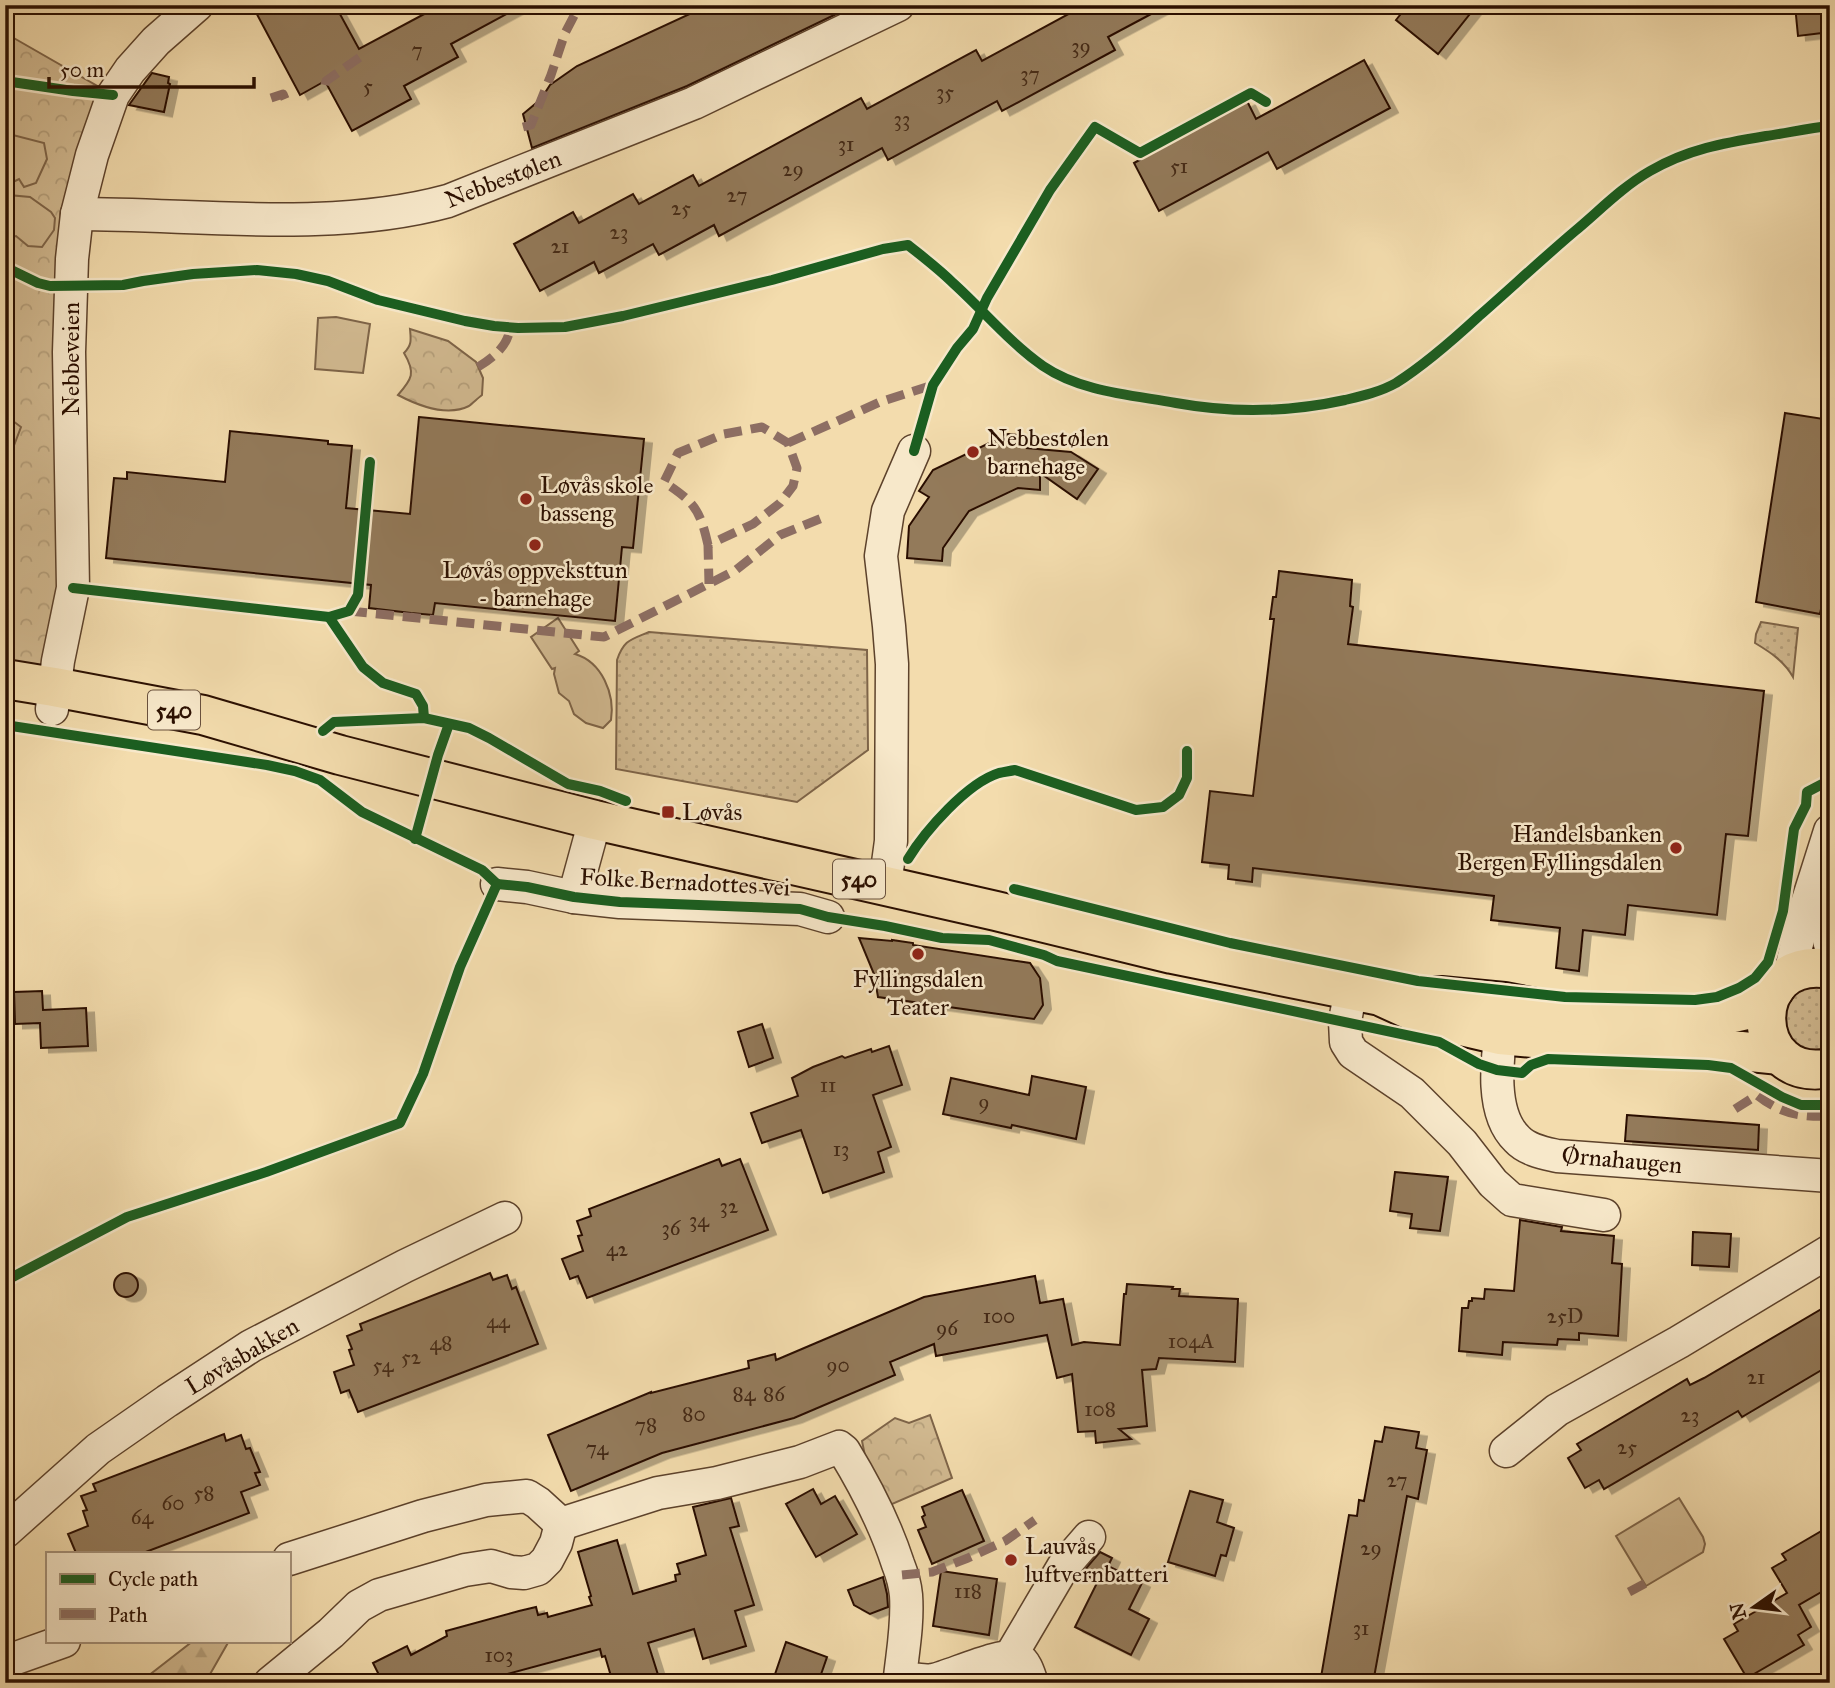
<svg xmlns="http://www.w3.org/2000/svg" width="1835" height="1688" font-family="'IM FELL Great Primer',serif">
<defs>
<pattern id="grass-dots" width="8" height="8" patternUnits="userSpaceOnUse" patternTransform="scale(1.75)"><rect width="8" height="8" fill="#d1b990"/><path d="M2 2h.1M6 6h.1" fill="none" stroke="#b49e7a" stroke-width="1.8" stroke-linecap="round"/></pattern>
<pattern id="forest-firs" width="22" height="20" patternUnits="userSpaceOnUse" patternTransform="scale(1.75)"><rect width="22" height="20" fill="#d1b990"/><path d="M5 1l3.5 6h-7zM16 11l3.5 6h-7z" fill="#b49e7a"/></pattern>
<pattern id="park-crowns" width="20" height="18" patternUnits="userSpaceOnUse" patternTransform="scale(1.75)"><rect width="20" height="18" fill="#d1b990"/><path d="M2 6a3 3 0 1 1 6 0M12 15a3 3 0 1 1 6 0" fill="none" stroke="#b49e7a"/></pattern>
<filter id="shadow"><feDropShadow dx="8" dy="4.5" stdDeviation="0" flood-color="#0004"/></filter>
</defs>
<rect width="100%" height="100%" fill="#f3dcad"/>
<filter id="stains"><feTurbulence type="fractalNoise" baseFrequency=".00286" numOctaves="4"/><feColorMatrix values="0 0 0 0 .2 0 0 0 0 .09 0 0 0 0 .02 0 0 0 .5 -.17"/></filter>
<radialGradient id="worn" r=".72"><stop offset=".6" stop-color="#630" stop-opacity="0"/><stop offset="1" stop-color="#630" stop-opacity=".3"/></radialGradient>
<!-- grass -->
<g fill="url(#grass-dots)" stroke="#7e6448" stroke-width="2">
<path d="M 1761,622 L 1798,628 L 1793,677 C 1784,661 1770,652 1755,643 L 1756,634 Z"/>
<path d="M 649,632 L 867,650 L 868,750 L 797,802 L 616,769 L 617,660 C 624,640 630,640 649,632 Z"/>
<polygon points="1830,984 1830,1052 1818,1055 1788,1042 1781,1008 1795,988"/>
</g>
<!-- forest -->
<polygon fill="url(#forest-firs)" stroke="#7e6448" stroke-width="2" points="193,1641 229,1641 205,1683 139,1683"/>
<!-- park -->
<g fill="url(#park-crowns)" stroke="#7e6448" stroke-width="2">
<polygon points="5,33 113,95 92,155 58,661 5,679"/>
<path d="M 410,329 L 448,341 L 476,362 L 483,378 L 482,395 C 478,398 473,403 469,406 C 447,417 417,405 398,395 C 412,379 416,373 404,353 C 412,345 411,340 410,329 Z"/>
<polygon points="930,1415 952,1478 883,1508 866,1461 862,1441 895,1418 909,1423"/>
</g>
<!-- pitch -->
<g fill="#d1b990" stroke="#7e6448" stroke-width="2">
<polygon points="5,133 44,143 47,159 36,183 24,187 19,179 13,182 9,195 30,197 51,212 55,218 54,230 42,247 28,246 16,236 5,239"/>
<polygon points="336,317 370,324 363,373 315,369 318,318"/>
<polygon points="5,415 21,427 5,469"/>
<path d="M 558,618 L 579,651 L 575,654 C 602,662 615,694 611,720 L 603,728 L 586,723 L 574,714 L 569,701 L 559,693 L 554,674 L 555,668 L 552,669 L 531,637 Z"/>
<polygon points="1679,1498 1703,1537 1705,1544 1703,1552 1646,1586 1616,1536"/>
</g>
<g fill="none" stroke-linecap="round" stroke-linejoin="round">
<!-- stream -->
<polyline stroke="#7a6044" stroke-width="8" points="5,316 8,317"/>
</g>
<!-- building -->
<g fill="#937a5a" stroke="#2b0f00" stroke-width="2" filter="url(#shadow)">
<polygon points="252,5 335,5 359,49 428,12 424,5 523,5 451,44 458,57 404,86 411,99 352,131 325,81 300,95"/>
<polygon points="709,5 855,5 687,86 532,148 523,114 541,99 550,85 577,66"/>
<polygon points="1085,5 1168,5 1108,37 1115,50 1002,111 997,101 888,160 882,148 719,236 714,225 659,255 653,244 599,273 594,262 540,291 514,244 573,212 579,223 633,194 639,204 693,175 699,186 861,98 867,109 976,50 982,61"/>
<polygon points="1408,5 1477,5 1438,54 1396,20"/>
<polygon points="1795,5 1830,5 1830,32 1798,36"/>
<polygon points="1364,60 1390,108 1277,169 1268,152 1159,211 1134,163 1247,101 1256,119"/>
<polygon points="152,73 169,77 168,83 170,84 164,112 129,105"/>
<polygon points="1785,413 1830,420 1830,610 1821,609 1820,614 1756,602"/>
<polygon points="419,417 644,439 633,548 622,547 615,621 435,603 433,615 411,613 369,608 371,585 106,558 114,478 127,479 127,472 225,482 230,431 328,441 328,444 352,446 346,508 410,514"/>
<polygon points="1008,434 1028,436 1027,448 1071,452 1098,469 1077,499 1040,473 1040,490 1018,488 969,511 943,548 942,561 907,558 909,526 929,497 919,491 933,470"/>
<polygon points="1279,571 1352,580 1350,606 1353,607 1348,644 1764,691 1748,836 1726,834 1717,915 1628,905 1625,935 1583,930 1579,971 1556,968 1560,928 1491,920 1494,896 1253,868 1252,882 1228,879 1229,865 1202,862 1210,791 1253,796 1274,619 1270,619 1273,597 1276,597"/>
<polygon points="859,938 892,941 892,940 913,943 913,945 1030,963 1040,978 1043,1005 1034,1019 878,997 874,974"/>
<polygon points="42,991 43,1010 86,1008 88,1046 41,1048 40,1023 15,1024 14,992"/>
<polygon points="762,1024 773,1058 749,1067 738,1032"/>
<polygon points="889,1046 902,1085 873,1095 891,1147 878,1152 884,1172 823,1193 801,1130 762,1143 751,1113 798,1096 792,1078 813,1067 842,1056 845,1058 871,1049 872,1052"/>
<polygon points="1032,1076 1086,1087 1076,1139 1012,1125 1011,1128 943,1114 951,1078 1029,1095"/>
<polygon points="1627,1115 1759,1125 1758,1150 1625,1141"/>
<polygon points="719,1159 722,1166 740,1159 768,1230 587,1298 578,1276 570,1279 562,1259 583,1251 578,1236 582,1235 577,1221 591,1216 589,1209"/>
<polygon points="1395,1172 1448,1177 1440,1231 1410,1228 1412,1214 1390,1211"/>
<polygon points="1520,1220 1562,1227 1561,1231 1614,1236 1612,1263 1622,1264 1618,1336 1579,1333 1579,1340 1558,1339 1557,1345 1503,1342 1502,1355 1459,1351 1462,1308 1468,1308 1469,1301 1472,1301 1472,1298 1484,1299 1485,1289 1514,1291"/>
<polygon points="1693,1232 1731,1234 1729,1267 1692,1265"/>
<circle cx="126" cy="1285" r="12"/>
<polygon points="490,1273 493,1280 507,1275 512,1289 516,1287 538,1344 358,1412 349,1390 341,1393 334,1372 354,1365 349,1350 352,1349 347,1336 362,1330 360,1324"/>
<polygon points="1035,1276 1040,1303 1063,1299 1072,1345 1084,1342 1120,1345 1124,1294 1126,1294 1127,1284 1173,1287 1172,1289 1180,1289 1179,1296 1238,1299 1235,1362 1159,1358 1156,1369 1142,1370 1147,1426 1119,1429 1131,1439 1096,1443 1095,1431 1078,1432 1072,1374 1057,1378 1047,1335 936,1356 934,1344 890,1362 895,1375 794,1418 662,1453 571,1491 548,1435 651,1392 651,1393 749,1368 748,1361 775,1354 776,1360 924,1297"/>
<polygon points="1830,1304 1830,1365 1742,1417 1738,1411 1604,1489 1599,1480 1585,1488 1568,1458 1581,1450 1577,1444 1687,1379 1690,1385 1704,1378"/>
<polygon points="1385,1427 1419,1432 1416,1448 1427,1450 1418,1499 1407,1496 1373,1683 1320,1683 1349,1515 1357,1516 1359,1500 1364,1501 1375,1441 1382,1442"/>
<polygon points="224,1434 226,1441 241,1435 246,1449 250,1448 260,1472 255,1473 260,1485 241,1492 249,1513 143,1553 76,1553 68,1534 88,1526 83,1511 87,1510 81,1496 96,1491 93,1484"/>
<polygon points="813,1489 821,1504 835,1496 857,1534 816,1557 786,1504"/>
<polygon points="962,1490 984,1541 932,1564 918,1530 926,1527 922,1517 925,1515 922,1507"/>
<polygon points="1190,1491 1223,1500 1217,1522 1234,1528 1226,1556 1221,1555 1215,1576 1168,1562"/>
<polygon points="731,1498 739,1526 730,1528 754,1605 735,1611 746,1646 703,1659 694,1629 648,1643 659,1678 645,1683 613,1683 605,1656 602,1657 600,1649 474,1683 383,1683 373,1663 407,1646 411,1655 447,1636 446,1631 519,1611 536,1607 538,1615 547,1613 548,1617 592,1605 589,1597 591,1596 578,1552 617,1540 633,1594 676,1581 675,1575 680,1574 677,1564 706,1555 693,1507"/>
<polygon points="1830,1526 1830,1587 1799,1605 1811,1627 1798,1635 1804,1645 1747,1678 1724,1639 1738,1631 1734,1624 1787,1593 1772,1568 1786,1560 1782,1554"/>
<polygon points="1100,1552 1112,1558 1108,1566 1142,1583 1129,1609 1149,1619 1131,1655 1075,1627 1098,1581 1082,1573"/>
<polygon points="941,1571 997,1579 989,1635 933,1626"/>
<polygon points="883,1577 887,1594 888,1607 870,1614 854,1605 848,1590"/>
<polygon points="786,1642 827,1657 818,1683 772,1683"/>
</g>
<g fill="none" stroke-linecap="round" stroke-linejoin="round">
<!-- street casing -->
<g stroke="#5d422b" stroke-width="35">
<g id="street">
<path d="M 77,214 C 199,214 330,233 448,201 L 694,103 L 898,5"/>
<polyline points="52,709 58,661 73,588 69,352 72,259 77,214 92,155 113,95 130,70 156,41 197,5"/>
<polyline points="1816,881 1830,944"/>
<polyline points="497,884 527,887 574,897 620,902 800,909 828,917"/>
<polyline points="885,885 891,841 892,664 889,626 881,556 888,511 914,451"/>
<polyline points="574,897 595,820"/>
<polyline points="1790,974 1804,913 1830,831"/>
<polyline points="1351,989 1345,1021 1346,1042 1353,1053 1412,1093 1462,1143 1493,1183 1512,1200 1604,1215"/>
<path d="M 1503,1011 C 1499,1048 1487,1110 1517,1139 C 1527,1150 1544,1153 1557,1156 L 1830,1176"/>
<polyline points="1506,1451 1557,1410 1679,1342 1830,1251"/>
<path d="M 561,1524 L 658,1493 L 717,1483 L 800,1462 L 839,1447 L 844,1451 C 866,1487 885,1524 898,1564 C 902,1574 905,1585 906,1595 C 908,1623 903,1650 900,1677 C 910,1678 923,1682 933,1680 C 950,1677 1005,1650 1019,1659 C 1026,1663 1029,1675 1032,1683"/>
<polyline points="5,1532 98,1449 167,1401 251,1346 405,1266 505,1218"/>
<polyline points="289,1559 423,1516 486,1500 527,1496 538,1503 561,1524"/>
<polyline points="1010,1657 1063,1567 1089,1537"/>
<polyline points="5,1662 64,1641"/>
<polyline points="270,1683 331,1633 359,1606 379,1595 465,1570 491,1566 511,1572 524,1573 538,1569 547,1560 556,1543 561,1524"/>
</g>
</g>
<!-- primary casing -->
<g stroke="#2b0f00" stroke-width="42">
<g id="primary">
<polyline points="5,679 54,687 203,715 340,755 595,820 996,911 1172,954 1380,996 1415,1012 1440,1021 1500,1035 1596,1044 1741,1051 1780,1055"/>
<path d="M 1830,969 C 1743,954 1747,1085 1830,1068"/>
<polyline points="1410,996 1441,996 1504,1002 1573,1015 1701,1018 1729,1014 1747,1010 1761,1001 1775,989"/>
</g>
</g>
<!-- street -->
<use href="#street" stroke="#f7e8ca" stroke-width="32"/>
<!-- primary -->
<use href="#primary" stroke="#f3dcad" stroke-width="38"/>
<!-- quiet -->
<g stroke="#8d6e63" stroke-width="9" stroke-dasharray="18 9" stroke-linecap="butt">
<polyline points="325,85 326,81 363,55"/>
<polyline points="271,98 283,94 288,106"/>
<polyline points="523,127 531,125 551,75 565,33 576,12 585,5"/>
<path d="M 478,367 C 493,358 509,345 510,327"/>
<polyline points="788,443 880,402 933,385"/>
<path d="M 708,545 C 700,509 694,502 664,482 L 678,453 L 724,434 L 762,427 L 788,443 L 797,468 L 793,486 L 780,503 L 753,524 L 708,545 L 709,584"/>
<polyline points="349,611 604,637 736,570 780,535 827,516"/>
<path d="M 1735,1109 L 1757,1095 C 1781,1114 1799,1117 1830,1116"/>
<polyline points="902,1575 932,1572 968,1558 1005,1541 1035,1520"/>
<polyline points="1629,1592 1646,1583"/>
</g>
<!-- cycleway casing -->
<g stroke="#f7e8ca" stroke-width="15">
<g id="cycleway">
<polyline points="5,81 73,91 113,95"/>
<path d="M 5,267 L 38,283 L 50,286 L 123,285 L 143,281 L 193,274 L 257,270 L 296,274 L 328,281 L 378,300 L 465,321 L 494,326 L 518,328 L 565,327 L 623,316 L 772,280 L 883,249 L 908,245 C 923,257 939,269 953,283 C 983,310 1009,342 1043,366 C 1081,392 1132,395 1176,403 C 1231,413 1290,412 1345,400 C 1362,396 1380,392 1396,383 C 1426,364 1453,340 1479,316 C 1511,288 1542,259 1575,231 C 1599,211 1622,187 1650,171 C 1688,149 1724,143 1766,136 C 1787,133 1809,128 1830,126"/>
<polyline points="914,451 933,385 957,348 973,329 987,298 1050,190 1095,127 1140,153 1251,93 1266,102"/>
<polyline points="73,588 329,617 349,611 358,595 370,462"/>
<polyline points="329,617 363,667 383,683 416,694 423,706 424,718"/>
<polyline points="5,725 267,765 295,771 320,780 362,812 482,870 497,884"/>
<polyline points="323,731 334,722 424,718 469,728 489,738 568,784 600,791 626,801"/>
<polyline points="415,839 438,755 449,724"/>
<path d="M 908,859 C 925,831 967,783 999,773 C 1004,772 1010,771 1015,770 L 1136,810 L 1163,807 L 1179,795 L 1187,778 L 1187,751"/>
<polyline points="497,884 527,887 574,897 620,902 800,909 828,917 885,926 942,938 989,940 1044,955 1057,961 1439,1042 1479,1064 1497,1070 1522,1073 1531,1065 1548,1059 1708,1065 1731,1068 1782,1097 1801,1105 1830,1105"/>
<polyline points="1014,889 1230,943 1418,981 1565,997 1695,1000 1717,997 1739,988 1755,978 1768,962 1783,911 1794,829 1806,805 1807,792 1830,780"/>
<polyline points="5,1281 127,1217 266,1172 400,1123 423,1074 460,967 497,884"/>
</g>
</g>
<!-- cycleway -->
<use href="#cycleway" stroke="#1b5e20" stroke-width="10"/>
</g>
<!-- markers -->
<g fill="#8f2418" stroke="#f7e8ca" stroke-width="2.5">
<circle cx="973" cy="452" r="7"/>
<circle cx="526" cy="499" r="7"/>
<circle cx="535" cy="545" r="7"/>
<rect x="661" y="805" width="14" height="14" rx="3.5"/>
<circle cx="1676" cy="848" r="7"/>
<circle cx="918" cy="954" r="7"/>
<circle cx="1011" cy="1560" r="7"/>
</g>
<g text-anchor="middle" stroke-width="5" stroke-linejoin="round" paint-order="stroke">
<!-- number labels -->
<g font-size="21" fill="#452a16">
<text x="1081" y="53">39</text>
<text x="417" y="57">7</text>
<text x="1030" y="81">37</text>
<text x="368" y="93">5</text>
<text x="945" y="99">35</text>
<text x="902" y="126">33</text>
<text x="846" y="151">31</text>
<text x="1179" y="173">51</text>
<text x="793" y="176">29</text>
<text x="737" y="202">27</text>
<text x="681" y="215">25</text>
<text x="619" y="239">23</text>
<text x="560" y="253">21</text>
<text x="828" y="1092">11</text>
<text x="984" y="1109">9</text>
<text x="841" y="1156">13</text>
<text x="729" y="1213">32</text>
<text x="699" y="1227">34</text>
<text x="671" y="1235">36</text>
<text x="617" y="1256">42</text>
<text x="999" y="1323">100</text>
<text x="1565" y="1323">25D</text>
<text x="498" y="1328">44</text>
<text x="947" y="1335">96</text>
<text x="1191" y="1348">104A</text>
<text x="441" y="1350">48</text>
<text x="411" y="1364">52</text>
<text x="383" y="1372">54</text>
<text x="838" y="1372">90</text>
<text x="1756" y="1384">21</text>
<text x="744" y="1401">84</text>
<text x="774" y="1401">86</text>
<text x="1100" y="1416">108</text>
<text x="694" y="1421">80</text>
<text x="1690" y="1422">23</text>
<text x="646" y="1432">78</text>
<text x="1627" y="1454">25</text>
<text x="597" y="1455">74</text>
<text x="1397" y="1487">27</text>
<text x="204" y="1500">58</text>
<text x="173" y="1510">60</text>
<text x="142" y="1524">64</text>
<text x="1371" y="1555">29</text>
<text x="968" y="1598">118</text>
<text x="1361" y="1635">31</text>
<text x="499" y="1662">103</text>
</g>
<!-- shield labels -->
<g fill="#f7e8ca" stroke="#68503d" stroke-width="2">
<rect x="148" y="690.5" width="52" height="39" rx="5"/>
<rect x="833" y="859.5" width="52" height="39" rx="5"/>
</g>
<g font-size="23" font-weight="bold" fill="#2b0f00">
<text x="174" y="718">540</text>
<text x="859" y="887">540</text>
</g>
<!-- street labels -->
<g font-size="24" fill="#2b0f00" stroke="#f7e8ca">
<text transform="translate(503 179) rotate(-21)" y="8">Nebbestølen</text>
<text transform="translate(71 359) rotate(-90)" y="8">Nebbeveien</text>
<text transform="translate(685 882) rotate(3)" y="8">Folke Bernadottes vei</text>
<text transform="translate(1622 1160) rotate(5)" y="8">Ørnahaugen</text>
<text transform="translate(242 1356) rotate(-31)" y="8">Løvåsbakken</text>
</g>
<!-- poi labels -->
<g font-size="24" fill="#2b0f00" stroke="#f7e8ca" text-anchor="start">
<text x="987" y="446">Nebbestølen<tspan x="987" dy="28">barnehage</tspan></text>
<text x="540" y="493">Løvås skole<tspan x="540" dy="28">basseng</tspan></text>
<text x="535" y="578" text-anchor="middle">Løvås oppveksttun<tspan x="535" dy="28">- barnehage</tspan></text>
<text x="682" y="820">Løvås</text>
<text x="1662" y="842" text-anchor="end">Handelsbanken<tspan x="1662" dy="28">Bergen Fyllingsdalen</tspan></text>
<text x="918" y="987" text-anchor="middle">Fyllingsdalen<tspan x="918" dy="28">Teater</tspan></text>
<text x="1025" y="1554">Lauvås<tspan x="1025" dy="28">luftvernbatteri</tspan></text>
</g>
</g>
<!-- margin -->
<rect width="1835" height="1688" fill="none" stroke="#f3dcad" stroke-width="28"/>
<rect x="7" y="7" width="1821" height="1674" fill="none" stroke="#2b0f00" stroke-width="3.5"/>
<rect x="14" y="14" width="1807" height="1660" fill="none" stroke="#2b0f00" stroke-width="2"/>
<!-- legend -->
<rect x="46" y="1552" width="245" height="91" fill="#f7e8ca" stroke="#a59179" stroke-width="2"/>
<rect x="60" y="1574" width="35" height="10" fill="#1b5e20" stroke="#a59179" stroke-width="2"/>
<text x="108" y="1586" font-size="21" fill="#2b0f00">Cycle path</text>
<rect x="60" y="1609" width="35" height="10" fill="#8d6e63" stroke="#a59179" stroke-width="2"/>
<text x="108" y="1622" font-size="21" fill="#2b0f00">Path</text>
<!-- north arrow -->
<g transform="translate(1754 1607) rotate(256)" stroke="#f7e8ca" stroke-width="5" paint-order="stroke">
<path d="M0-5L12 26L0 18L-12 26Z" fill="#2b0f00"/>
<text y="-10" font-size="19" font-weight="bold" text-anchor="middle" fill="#2b0f00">N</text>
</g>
<!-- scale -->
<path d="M49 77v10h205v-10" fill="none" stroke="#2b0f00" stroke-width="3.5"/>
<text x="60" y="77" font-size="21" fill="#2b0f00" stroke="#f7e8ca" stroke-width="5" paint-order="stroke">50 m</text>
<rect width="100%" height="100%" filter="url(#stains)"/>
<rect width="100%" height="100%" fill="url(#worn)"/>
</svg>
